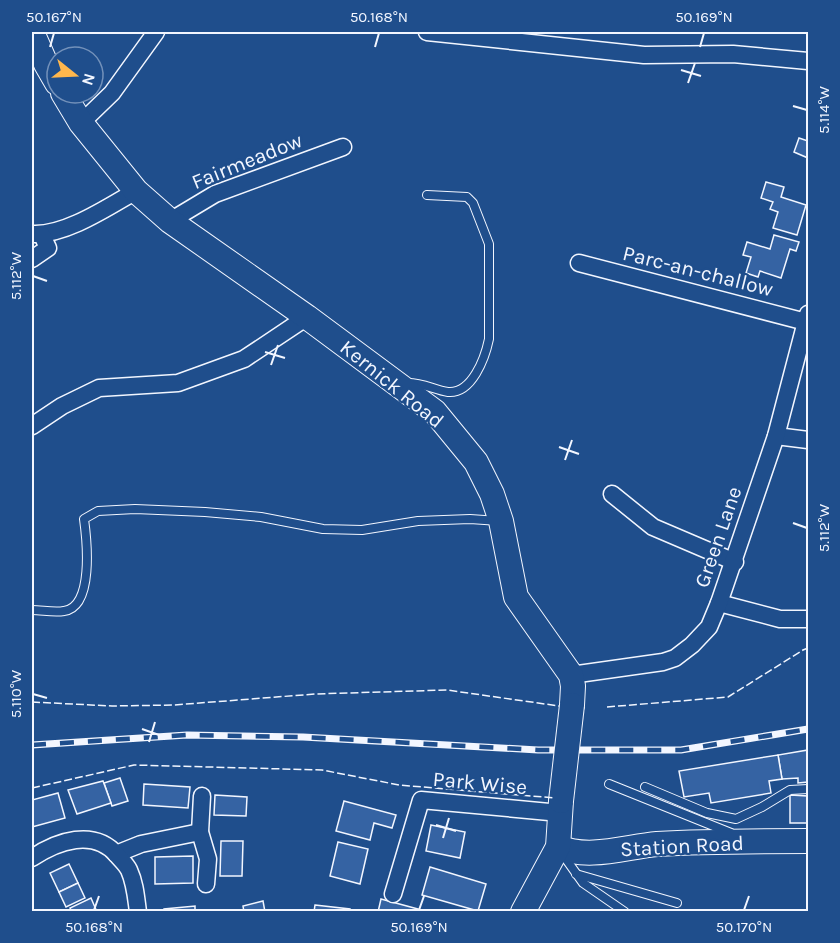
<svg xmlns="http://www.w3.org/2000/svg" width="840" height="943" font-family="Karla,sans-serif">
<rect width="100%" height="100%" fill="#1f4e8c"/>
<!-- building -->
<g fill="#3563a3" stroke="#f2f6ff" stroke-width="1.5">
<polygon points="799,138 808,141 808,158 794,152"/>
<polygon points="766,182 784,187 781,197 806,205 797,235 773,228 778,212 770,209 773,202 761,198"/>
<polygon points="774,235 799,242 796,251 790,249 781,278 760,271 758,277 746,273 751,257 743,255 747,242 770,249"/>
<polygon points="808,750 808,782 798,783 798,778 782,779 778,755"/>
<polygon points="778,755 782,779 769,781 771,793 711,803 709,793 684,797 679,771"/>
<polygon points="120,778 128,801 112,806 104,783"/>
<polygon points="103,781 111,803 77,814 68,790"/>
<polygon points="144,784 190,787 188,808 143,805"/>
<polygon points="58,793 65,818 32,827 32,800"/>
<polygon points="215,795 247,797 246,816 214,815"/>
<polygon points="790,795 808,796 808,823 790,823"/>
<polygon points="344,801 396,815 392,828 374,823 370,840 336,831"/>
<polygon points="431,825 465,832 460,858 426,851"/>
<polygon points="221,841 243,841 242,876 220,876"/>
<polygon points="338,842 368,849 360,884 330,876"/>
<polygon points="193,856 193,883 155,884 155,857"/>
<polygon points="69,864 78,883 59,892 50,873"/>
<polygon points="430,867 486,884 478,911 422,895"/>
<polygon points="78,883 85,898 66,907 59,892"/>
<polygon points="91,898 97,912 72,912 70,908"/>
<polygon points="381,899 429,912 378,912"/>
<polygon points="263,901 265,912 244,912 243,906"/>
<polygon points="315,905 350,909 350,912 314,912"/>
<polygon points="195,906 195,912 164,912 164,909"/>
</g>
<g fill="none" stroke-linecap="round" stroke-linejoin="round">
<!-- lane casing -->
<g stroke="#f2f6ff" stroke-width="10">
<g id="lane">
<path d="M 406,383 C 422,382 434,390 448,392 C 472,394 485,358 489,339 L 489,244 L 473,203 L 467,197 L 427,195"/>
<path d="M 32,610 C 42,610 54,613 64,611 C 94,607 87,541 84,519 L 98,511 L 135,509 L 205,512 L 261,517 L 323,529 L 362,530 L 418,521 L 470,519 L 499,521"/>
<polyline points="609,784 731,833"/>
<polyline points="645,787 707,813 736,819 762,807 790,790 808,789"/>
<polyline points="563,855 583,883 625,912"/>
<polyline points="576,874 677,903"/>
</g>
</g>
<!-- street casing -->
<g stroke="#f2f6ff" stroke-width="19">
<g id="street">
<polyline points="427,32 644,55 733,54 808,61"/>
<polyline points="81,123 112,93 156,32"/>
<polyline points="170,221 215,194 343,147"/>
<path d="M 32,234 C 65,236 108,207 136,191"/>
<polyline points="32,259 48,248 42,235"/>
<polyline points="579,263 806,322"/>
<polyline points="32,426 62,406 99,388 178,383 244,359 307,317"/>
<polyline points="776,436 808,440"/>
<polyline points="612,494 653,527 735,562"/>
<polyline points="719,603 780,619 808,619"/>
<polyline points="571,675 663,662 675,658 692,645 709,627 719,603 776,436 808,314"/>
<polyline points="202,796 200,832 208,859 206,884"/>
<polyline points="116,854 141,844 200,832"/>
<path d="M 32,858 C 57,841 94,828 117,855 C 121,860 126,864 129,870 C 135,883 136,897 138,912"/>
<polyline points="393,894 421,800 560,813"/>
</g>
</g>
<!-- secondary casing -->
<g stroke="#f2f6ff" stroke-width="26">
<g id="secondary">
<polyline points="32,32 46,64 57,83"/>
<polyline points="63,93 81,123 136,191 170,221 307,317 435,412 476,462 492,494 501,521 516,597 571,675 573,686 572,705"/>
<path d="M 558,847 C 589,860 625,847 657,844 C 707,841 758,841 808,841"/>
<polyline points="523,912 558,847 561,801"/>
</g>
</g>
<!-- lane -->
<use href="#lane" stroke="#1f4e8c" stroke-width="8"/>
<!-- street -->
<use href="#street" stroke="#1f4e8c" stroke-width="16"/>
<!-- secondary -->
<use href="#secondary" stroke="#1f4e8c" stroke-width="24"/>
<!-- rail casing -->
<g stroke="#f2f6ff" stroke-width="7">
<polyline id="rail" points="32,745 187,735 303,737 538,750 681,750 808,729"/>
</g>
<!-- rail -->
<use href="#rail" stroke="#1f4e8c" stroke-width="4.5" stroke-dasharray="14" stroke-linecap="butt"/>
<!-- secondary-bridge casing -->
<g stroke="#f2f6ff" stroke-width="26" stroke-linecap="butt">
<polyline id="secondary-bridge" points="561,801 572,705"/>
</g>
<!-- secondary-bridge -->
<use href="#secondary-bridge" stroke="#1f4e8c" stroke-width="24"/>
<!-- fence -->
<g stroke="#f2f6ff" stroke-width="1.5" stroke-dasharray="8 3" stroke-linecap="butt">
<polyline points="32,702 112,706 174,705 315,694 447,690 559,706"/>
<polyline points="607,707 728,697 803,650 808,648"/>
<polyline points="32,788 134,765 322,770 399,785 555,798"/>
</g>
</g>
<!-- ticks -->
<path fill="none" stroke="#f2f6ff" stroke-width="2" d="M 50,47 L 54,33M 375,47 L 379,33M 700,47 L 704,33M 681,70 L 701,76M 688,83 L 695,63M 793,106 L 807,110M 33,276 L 47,281M 265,352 L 285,358M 271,365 L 278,345M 559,447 L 579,454M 565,460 L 572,440M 793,523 L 807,528M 33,694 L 47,698M 142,729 L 162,736M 149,742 L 155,722M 436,825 L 456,831M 443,838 L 449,818M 94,910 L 99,896M 419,910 L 424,896M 744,910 L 749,896"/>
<g text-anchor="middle" stroke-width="4.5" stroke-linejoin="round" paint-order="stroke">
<!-- street labels -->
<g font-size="21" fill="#f2f6ff" stroke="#1f4e8c">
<text transform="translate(247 161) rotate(-22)" y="7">Fairmeadow</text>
<text transform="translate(698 271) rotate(14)" y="7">Parc-an-challow</text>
<text transform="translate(392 384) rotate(39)" y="7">Kernick Road</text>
<text transform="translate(718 537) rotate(-71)" y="7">Green Lane</text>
<text transform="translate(480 783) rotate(5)" y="7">Park Wise</text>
<text transform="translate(682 846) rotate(-3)" y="7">Station Road</text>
</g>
</g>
<!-- border -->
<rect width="840" height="943" fill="none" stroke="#1f4e8c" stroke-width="66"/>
<!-- north arrow -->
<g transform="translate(75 75) rotate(108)"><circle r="28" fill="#1f4e8c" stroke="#7391ba" stroke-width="1.5"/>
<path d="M0-4.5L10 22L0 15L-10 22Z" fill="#ffb74d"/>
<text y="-9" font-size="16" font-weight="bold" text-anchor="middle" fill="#f2f6ff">N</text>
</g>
<rect x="33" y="33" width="774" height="877" fill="none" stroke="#f2f6ff" stroke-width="2"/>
<g font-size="15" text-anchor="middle" fill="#f2f6ff">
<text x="54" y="22">50.167°N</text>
<text x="379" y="22">50.168°N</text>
<text x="704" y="22">50.169°N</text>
<text transform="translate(824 110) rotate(-90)" y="5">5.114°W</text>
<text transform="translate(16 276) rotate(-90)" y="5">5.112°W</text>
<text transform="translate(824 528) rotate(-90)" y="5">5.112°W</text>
<text transform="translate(16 694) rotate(-90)" y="5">5.110°W</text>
<text x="94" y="932">50.168°N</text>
<text x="419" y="932">50.169°N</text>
<text x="744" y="932">50.170°N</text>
</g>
</svg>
